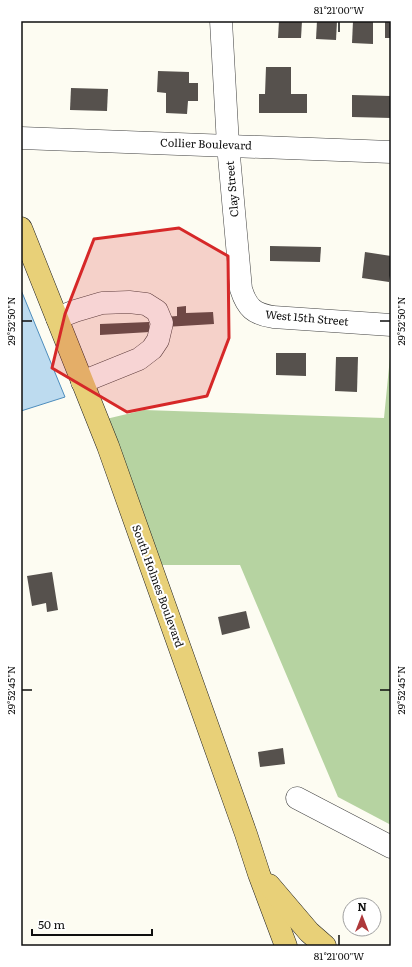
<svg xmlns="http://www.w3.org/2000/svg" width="412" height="967" font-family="Literata,serif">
<rect width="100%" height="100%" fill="#fdfcf2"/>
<!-- forest -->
<polygon fill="#b6d3a1" points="391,347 391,825 338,797 240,565 160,565 106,419 144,410 384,418"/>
<!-- water -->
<polygon fill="#bddbef" stroke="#4d8dbd" points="21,290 65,397 21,411"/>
<!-- building -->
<g fill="#56514d">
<polygon points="279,21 302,21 301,38 278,38"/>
<polygon points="317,21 337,21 336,40 316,39"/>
<polygon points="353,21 373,21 373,44 352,43"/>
<rect x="385" y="21" width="6" height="17"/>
<polygon points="266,67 291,67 291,94 307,94 307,113 259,113 259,94 265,94"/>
<polygon points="158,71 189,72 189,83 198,83 198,101 188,101 187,114 166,113 166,93 157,92"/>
<polygon points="71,88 108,89 107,111 70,110"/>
<polygon points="352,95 391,96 391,118 352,117"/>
<polygon points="270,246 321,247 320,262 270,261"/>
<polygon points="365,252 391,256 391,269 389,282 362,278"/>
<polygon points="186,306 186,313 213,312 214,324 165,327 165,317 177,316 177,307"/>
<polygon points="149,322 150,332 100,335 100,324"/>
<polygon points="276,353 306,353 306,376 276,375"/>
<polygon points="336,357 358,357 357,392 335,391"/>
<polygon points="52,572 58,610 47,612 46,603 32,606 27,576"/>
<polygon points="246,611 250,628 222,635 218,617"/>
<polygon points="283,748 285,764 260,767 258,752"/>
</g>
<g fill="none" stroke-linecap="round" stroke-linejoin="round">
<!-- minor casing -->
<g stroke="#424242" stroke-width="23">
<g id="minor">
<path d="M 221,21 L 228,145 L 241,289 C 247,308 254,314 273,317 L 391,325"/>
<polyline points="21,138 391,152"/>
<polyline points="57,318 75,311 102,303 129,302 146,304 157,311 162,323 158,340 152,349 139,359 82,382"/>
<polyline points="297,798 391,847"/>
</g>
</g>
<!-- major casing -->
<g stroke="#202020" stroke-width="23">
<g id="major">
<polyline points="21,228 108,446 246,834 259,874 286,946"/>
<polyline points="269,885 309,932 325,946"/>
</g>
</g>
<!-- minor -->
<use href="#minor" stroke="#fff" stroke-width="22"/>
<!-- major -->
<use href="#major" stroke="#e8d078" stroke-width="22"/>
</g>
<!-- marked area -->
<path fill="#d62828" fill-opacity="0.2" stroke="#d62828" stroke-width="3" stroke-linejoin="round" d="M 179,228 L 228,256 L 229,338 L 207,396 L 127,412 L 52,368 L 65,314 L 94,239 Z"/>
<!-- ticks -->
<path fill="none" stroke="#0f0f0f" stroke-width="1.5" d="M 339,22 L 339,32M 22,321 L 32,321M 380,321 L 390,321M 22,690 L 32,690M 380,690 L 390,690M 339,935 L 339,945"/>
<g text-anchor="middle" stroke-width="4" stroke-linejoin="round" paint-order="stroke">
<!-- street labels -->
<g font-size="11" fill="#0f0f0f" stroke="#fff">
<text transform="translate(206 144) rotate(2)" y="4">Collier Boulevard</text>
<text transform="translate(232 189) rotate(-95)" y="4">Clay Street</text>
<text transform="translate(307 318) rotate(5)" y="4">West 15th Street</text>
<text transform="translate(158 586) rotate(70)" y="4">South Holmes Boulevard</text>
</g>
</g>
<!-- border -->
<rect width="412" height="967" fill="none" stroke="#ffffff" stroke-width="44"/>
<!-- north arrow -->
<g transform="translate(362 917)"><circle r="19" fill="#ffffff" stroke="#9f9f9f"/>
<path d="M0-3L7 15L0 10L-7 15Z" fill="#ae383a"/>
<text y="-6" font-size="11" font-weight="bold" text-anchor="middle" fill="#0f0f0f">N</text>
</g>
<!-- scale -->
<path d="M32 929v6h120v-6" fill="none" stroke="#0f0f0f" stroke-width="2"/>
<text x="38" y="929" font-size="12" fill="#0f0f0f" stroke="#ffffff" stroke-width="3" paint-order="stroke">50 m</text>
<rect x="22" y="22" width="368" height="923" fill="none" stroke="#0f0f0f" stroke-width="1.5"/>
<g font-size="10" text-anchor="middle" fill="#0f0f0f">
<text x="339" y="14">81°21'00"W</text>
<text transform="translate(11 321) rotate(-90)" y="4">29°52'50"N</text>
<text transform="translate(401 321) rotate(-90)" y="4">29°52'50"N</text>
<text transform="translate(11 690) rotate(-90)" y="4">29°52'45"N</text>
<text transform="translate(401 690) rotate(-90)" y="4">29°52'45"N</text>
<text x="339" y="960">81°21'00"W</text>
</g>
</svg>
